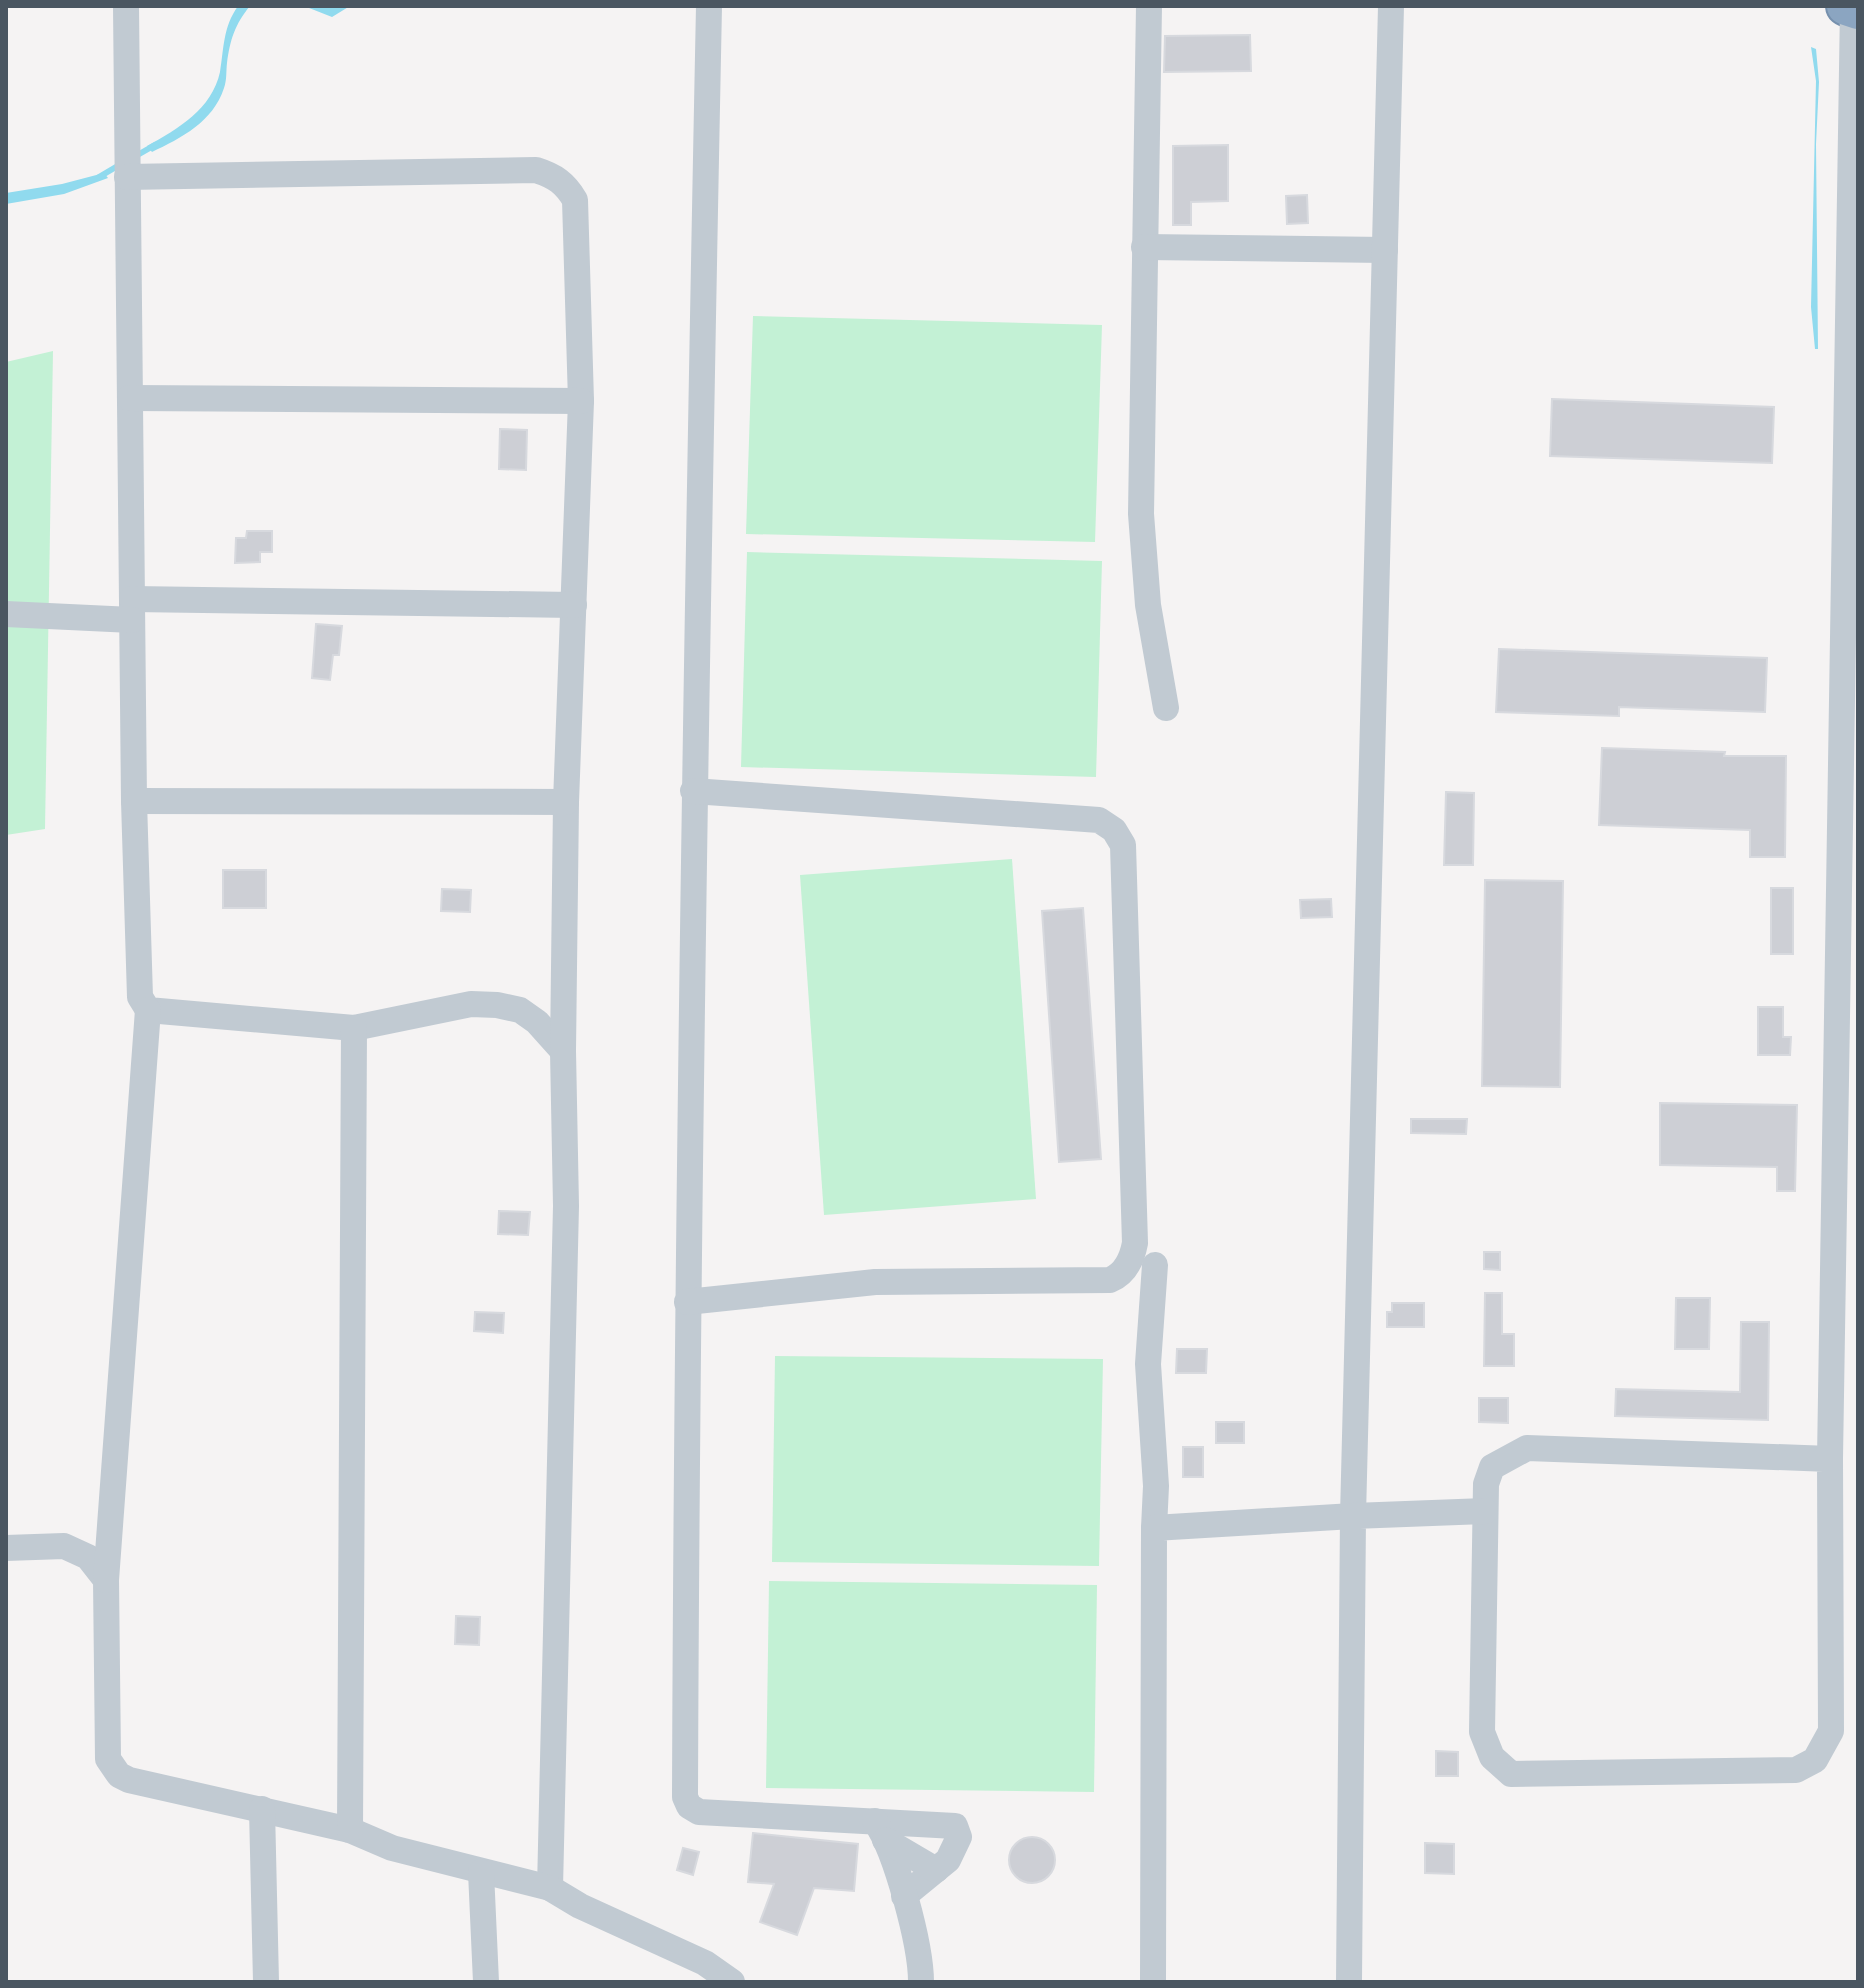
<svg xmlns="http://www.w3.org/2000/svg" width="1864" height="1988" font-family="Lato,sans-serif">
<rect width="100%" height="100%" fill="#f5f3f3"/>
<!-- green -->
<g fill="#c3f1d5">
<polygon points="753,316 1102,325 1095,542 746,534"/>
<polygon points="53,351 45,829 6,835 6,362"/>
<polygon points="747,552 1102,561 1096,777 741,767"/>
<polygon points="1012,859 1036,1199 824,1215 800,875"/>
<polygon points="775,1356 1103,1359 1099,1566 772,1562"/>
<polygon points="769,1581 1097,1585 1094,1792 766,1788"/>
</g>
<!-- water -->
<g fill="#90daee">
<path d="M 238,6 L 250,6 C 235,24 230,40 227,63 C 226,71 227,80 224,88 C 213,122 181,138 152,152 L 147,146 C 178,129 212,109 220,72 C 224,48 223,27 238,6 Z"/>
<polygon points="304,6 332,8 350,6 332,17"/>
<polygon points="1811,47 1816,49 1819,82 1816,144 1818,349 1815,349 1811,307 1816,81"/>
<polygon points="104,173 108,178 64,194 6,204 6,193 62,184"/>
</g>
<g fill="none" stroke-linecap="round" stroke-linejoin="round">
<!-- stream -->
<g stroke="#90daee" stroke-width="6">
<polyline points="134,157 155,145"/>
<polyline points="99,177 121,164"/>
</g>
</g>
<!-- building -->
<g fill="#cdcfd5" stroke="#d7d9de" stroke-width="2">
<polygon points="1250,35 1251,71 1164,72 1165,36"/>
<polygon points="1228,145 1228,201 1191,202 1191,225 1173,225 1173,146"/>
<polygon points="1307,195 1308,223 1287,224 1286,196"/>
<polygon points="1552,399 1774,407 1772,463 1550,456"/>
<polygon points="500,429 527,430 526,470 499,469"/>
<polygon points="247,531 272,531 272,552 260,552 260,562 235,563 236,538 246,538"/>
<polygon points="316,624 342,626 339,655 333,655 330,680 312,678"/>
<polygon points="1499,649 1767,658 1765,712 1619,707 1619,716 1496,712"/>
<polygon points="1602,748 1725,752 1724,756 1786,756 1785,857 1750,857 1750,830 1599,825"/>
<polygon points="1446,792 1474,793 1473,865 1444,865"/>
<rect x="223" y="870" width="43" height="38"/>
<polygon points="1485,880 1563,881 1560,1087 1482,1086"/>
<rect x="1771" y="888" width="22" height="66"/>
<polygon points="442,889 471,890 470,912 441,911"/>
<polygon points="1331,899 1332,917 1301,918 1300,900"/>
<polygon points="1083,908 1101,1159 1059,1162 1042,911"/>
<polygon points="1758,1007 1783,1007 1783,1037 1791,1037 1790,1055 1758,1055"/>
<polygon points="1660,1103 1797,1105 1795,1191 1777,1191 1777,1167 1660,1165"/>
<polygon points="1411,1119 1467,1119 1466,1134 1411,1133"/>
<polygon points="499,1211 530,1212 528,1235 498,1234"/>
<polygon points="1484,1252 1500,1252 1500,1270 1484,1269"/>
<polygon points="1485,1293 1502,1293 1502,1334 1514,1334 1514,1366 1484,1366"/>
<polygon points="1676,1298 1710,1298 1709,1349 1675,1349"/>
<polygon points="1392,1303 1424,1303 1424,1327 1387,1327 1387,1312 1392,1312"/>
<polygon points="475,1312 504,1313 503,1333 474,1331"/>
<polygon points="1741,1322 1769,1322 1768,1420 1615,1416 1616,1389 1740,1392"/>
<polygon points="1177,1349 1207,1349 1206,1373 1176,1373"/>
<polygon points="1479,1398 1508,1398 1508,1423 1479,1422"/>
<rect x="1216" y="1422" width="28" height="21"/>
<rect x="1183" y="1447" width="20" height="30"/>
<polygon points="456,1616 480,1617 479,1645 455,1644"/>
<polygon points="1436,1751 1458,1752 1458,1776 1436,1776"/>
<polygon points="753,1833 858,1844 854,1891 814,1888 797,1935 760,1922 774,1884 748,1882"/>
<circle cx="1032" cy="1860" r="23"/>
<polygon points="1425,1843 1454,1844 1454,1874 1425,1873"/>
<polygon points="683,1848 699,1852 693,1875 677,1870"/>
</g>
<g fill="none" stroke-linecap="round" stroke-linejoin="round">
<!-- highway casing -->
<g stroke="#7690ad" stroke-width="42">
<polyline id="highway" points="1846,6 1858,10"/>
</g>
<!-- minor -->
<g stroke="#c1cad2" stroke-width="26">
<polyline points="126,6 134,801 140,997 148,1010 354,1028 471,1004 497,1005 520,1010 537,1022 563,1051"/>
<path d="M 709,6 C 697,603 687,1200 685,1797 L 689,1806 L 699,1812 L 955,1826 L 959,1837 L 948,1860 L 904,1896"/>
<polyline points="1149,6 1141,514 1148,605 1166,708"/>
<path d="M 127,177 L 536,170 C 555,176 565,183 575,200 L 581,401 L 566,802 L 563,1051 L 566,1206 L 550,1888"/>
<polyline points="1144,247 1385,250"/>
<polyline points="130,398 581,401"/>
<polyline points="132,599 574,605"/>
<polyline points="6,614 132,620"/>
<polyline points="134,801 566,802"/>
<path d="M 687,1302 L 875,1282 L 1110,1280 C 1125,1274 1132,1259 1135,1243 L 1123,845 L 1114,830 L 1099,820 L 693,791"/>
<polyline points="1830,1459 1527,1448 1492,1467 1486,1484 1482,1732 1492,1757 1511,1774 1796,1770 1815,1760 1831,1731 1830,1459 1853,6"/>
<polyline points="1154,1528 1156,1486 1148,1364 1155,1265"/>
<polyline points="6,1548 64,1546 88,1557 106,1580 108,1759 119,1775 129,1780 350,1830 392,1848 550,1888 580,1906 705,1963 732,1982"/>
<polyline points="106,1580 148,1010"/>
<polyline points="262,1809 266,1982"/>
<path d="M 875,1821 C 896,1851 921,1945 921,1982"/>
<polyline points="350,1830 354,1028"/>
<polyline points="885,1840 936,1870"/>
<polyline points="481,1872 486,1982"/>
<polyline points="1153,1982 1154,1528 1353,1516 1391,6"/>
<polyline points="1349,1982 1353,1516 1485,1511"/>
</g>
<!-- highway -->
<use href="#highway" stroke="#8ba5c1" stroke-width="38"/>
</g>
<!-- border -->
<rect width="1864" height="1988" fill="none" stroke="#4a5661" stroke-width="16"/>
</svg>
